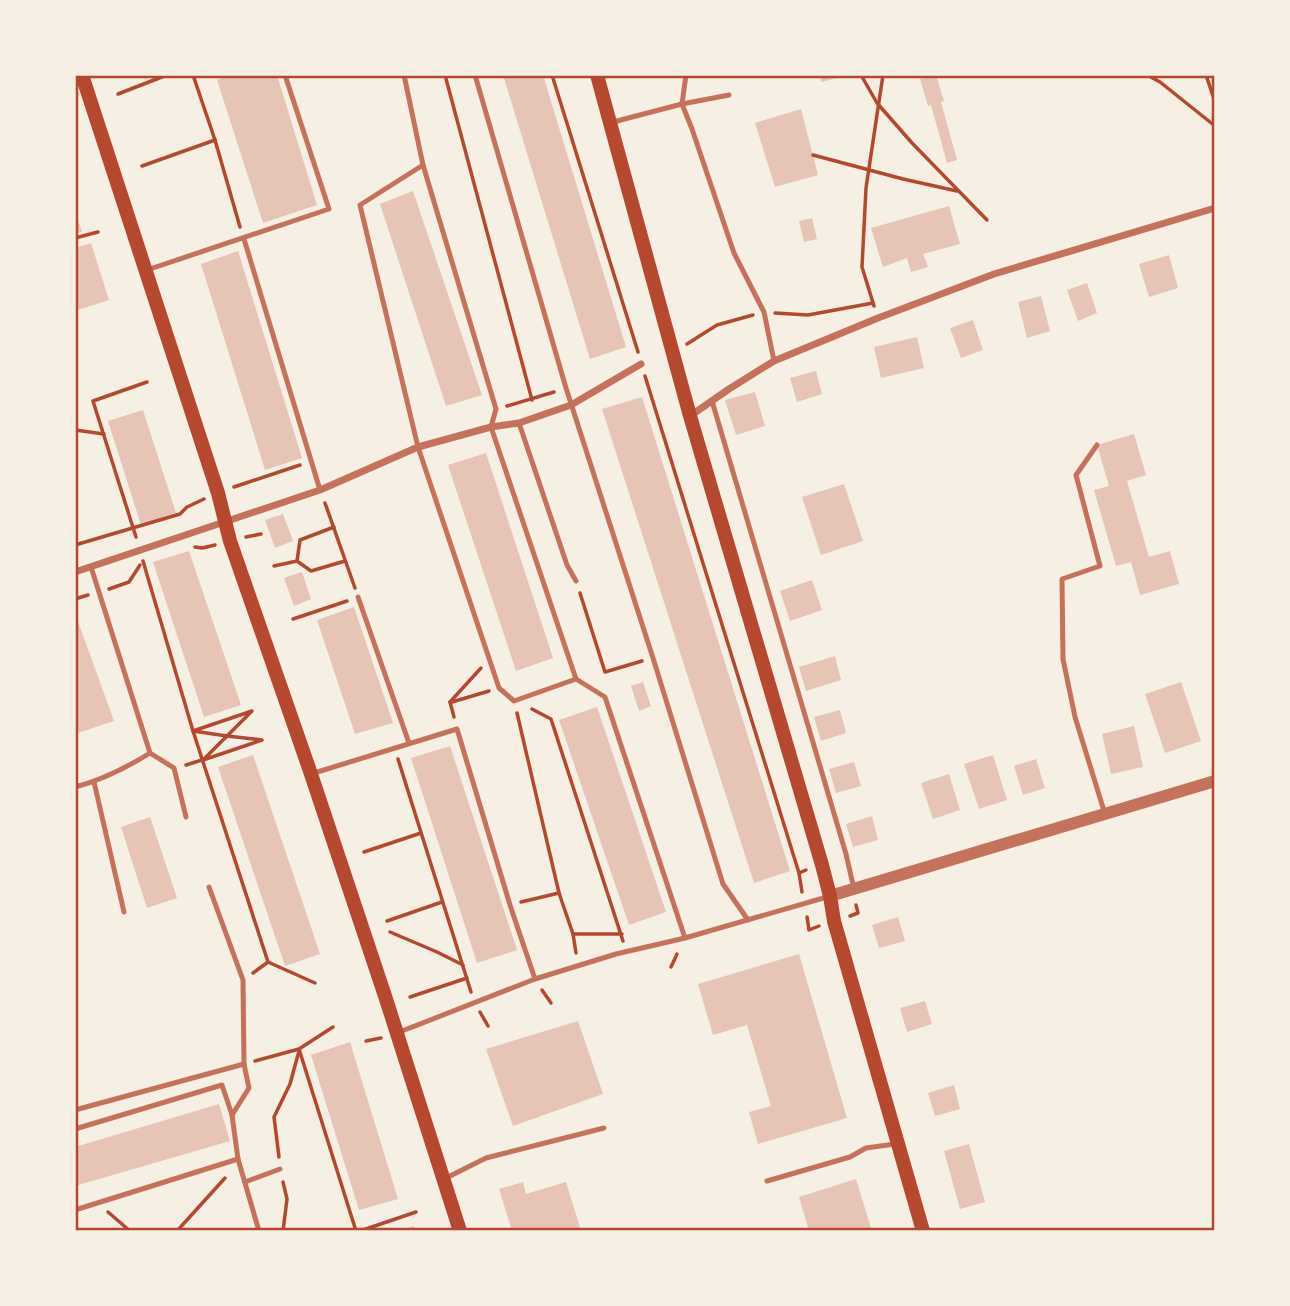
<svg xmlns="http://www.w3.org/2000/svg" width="1290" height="1306" font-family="Arial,sans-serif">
<rect width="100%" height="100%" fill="#f6efe4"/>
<!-- building -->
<g fill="#e6c5b7">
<polygon points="230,75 277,75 317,205 263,223 217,80"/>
<polygon points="503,75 543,75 626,347 590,359"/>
<polygon points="820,75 845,75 845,76 821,82"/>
<polygon points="934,75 936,75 944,101 941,102 957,160 947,163 931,105 928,106 920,79"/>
<polygon points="801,109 818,175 775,187 755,123"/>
<polygon points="413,191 482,395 446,406 380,204"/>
<polygon points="949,206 960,244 923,254 928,267 911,272 907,258 883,267 871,228"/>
<polygon points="75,211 82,232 75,234"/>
<polygon points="812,218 817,239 804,242 799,221"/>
<polygon points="91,243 109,300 75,311 75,248"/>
<polygon points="238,251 302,458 265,470 201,264"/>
<polygon points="1169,255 1178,288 1149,297 1139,264"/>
<polygon points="1087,283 1097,313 1078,321 1067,290"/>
<polygon points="1041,296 1050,331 1027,338 1018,302"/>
<polygon points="973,320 983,350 961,358 950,328"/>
<polygon points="917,337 924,368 881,378 874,347"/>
<polygon points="816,371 822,394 797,402 790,378"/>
<polygon points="755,392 765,426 736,435 725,400"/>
<polygon points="642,397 790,871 754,883 602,409"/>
<polygon points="143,410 176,513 141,525 108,421"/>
<polygon points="1134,434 1146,475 1127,481 1149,557 1170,551 1179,584 1140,595 1131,562 1116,566 1094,490 1109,486 1097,445"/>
<polygon points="486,453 553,658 516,671 448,465"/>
<polygon points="844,484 863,541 821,555 802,497"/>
<polygon points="283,514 293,541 275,548 265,520"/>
<polygon points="189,551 241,705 204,717 153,562"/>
<polygon points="302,572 311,599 294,606 284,578"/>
<polygon points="812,580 822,610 790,621 780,591"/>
<polygon points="354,607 393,723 355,734 317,620"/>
<polygon points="75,613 114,721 75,734"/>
<polygon points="835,656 841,680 806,691 799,667"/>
<polygon points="643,682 651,706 639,711 631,686"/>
<polygon points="1181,682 1201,741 1165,753 1145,694"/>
<polygon points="597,707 666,912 629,925 559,720"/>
<polygon points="840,710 846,733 821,741 814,717"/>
<polygon points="1134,726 1143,767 1111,774 1102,734"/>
<polygon points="450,746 517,950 477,963 411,758"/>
<polygon points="253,755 320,954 285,966 218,767"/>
<polygon points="993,755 1007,800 979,809 964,764"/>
<polygon points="1036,759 1045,788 1023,795 1014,766"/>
<polygon points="854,762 861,786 836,793 829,769"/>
<polygon points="949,774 960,810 933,819 921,783"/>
<polygon points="872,816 878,840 853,847 846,824"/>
<polygon points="150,817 177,898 147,908 121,827"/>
<polygon points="898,917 905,941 879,948 872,925"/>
<polygon points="799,954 847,1118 758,1144 749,1112 771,1106 747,1025 713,1035 698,984"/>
<polygon points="925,1001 932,1024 907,1032 900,1008"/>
<polygon points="578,1021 603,1094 513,1126 486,1049"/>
<polygon points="350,1042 398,1199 359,1210 311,1055"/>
<polygon points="954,1085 960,1109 935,1116 928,1093"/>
<polygon points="219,1104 230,1141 75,1186 75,1147"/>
<polygon points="969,1144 985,1202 960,1209 944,1151"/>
<polygon points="856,1179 872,1231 809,1231 799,1197"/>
<polygon points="523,1182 526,1194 566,1182 581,1231 512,1231 499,1189"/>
<polygon points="414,1226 416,1231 398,1231 398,1230"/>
</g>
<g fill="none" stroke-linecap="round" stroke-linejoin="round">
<!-- path -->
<g stroke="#b5482f" stroke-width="3.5">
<polyline points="193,75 215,140 240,227"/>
<polyline points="445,75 532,400"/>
<polyline points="552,75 638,352"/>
<polyline points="861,75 877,103 912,143 987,220"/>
<polyline points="1147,75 1160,82 1215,126"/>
<polyline points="1206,75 1215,102"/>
<polyline points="118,94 167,75"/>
<polyline points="813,155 903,179 957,191"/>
<polyline points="142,166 215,140"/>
<polyline points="75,238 98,232"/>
<polyline points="874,306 862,267 866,188 883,75"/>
<polyline points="775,313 808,315 873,303"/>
<polyline points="687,344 717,325 753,315"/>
<polyline points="645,376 799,873"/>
<polyline points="507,406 554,392"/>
<polyline points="75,430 104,434"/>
<polyline points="234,487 300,465"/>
<polyline points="325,503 355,588"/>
<polyline points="136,537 93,401 147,382"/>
<polyline points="246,537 261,534"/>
<polyline points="75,545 180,514 187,507 204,499"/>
<polyline points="195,547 202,548 215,545"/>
<polyline points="143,561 193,731 268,962 315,983"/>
<polyline points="297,561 311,571 345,561"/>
<polyline points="274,566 297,561 300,540 334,527"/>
<polyline points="109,589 129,582 140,565"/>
<polyline points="580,593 605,672 642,661"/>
<polyline points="75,599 88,595"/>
<polyline points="293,619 347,601"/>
<polyline points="450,702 481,668"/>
<polyline points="450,702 454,717"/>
<polyline points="452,702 489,691"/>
<polyline points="532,709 551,719 623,941"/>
<polyline points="517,713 559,893 573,934 576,953"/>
<polyline points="227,736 193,731 252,711 203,760 262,740 227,736"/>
<polyline points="398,759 471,992"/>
<polyline points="186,765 202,760"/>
<polyline points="364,852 421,833"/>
<polyline points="802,892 799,873 806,870"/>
<polyline points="521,902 559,893"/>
<polyline points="850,916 858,913 856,905"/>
<polyline points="807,917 809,930 819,926"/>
<polyline points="387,921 442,902"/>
<polyline points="390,932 437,952 463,965"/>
<polyline points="573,934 622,934"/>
<polyline points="671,967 677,954"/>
<polyline points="253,973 268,962"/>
<polyline points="542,990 551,1003"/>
<polyline points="410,997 467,978"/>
<polyline points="480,1012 488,1026"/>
<polyline points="366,1041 381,1038"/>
<polyline points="299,1049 356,1231"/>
<polyline points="255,1061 299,1049 333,1027"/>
<polyline points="279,1157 274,1117 290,1084 299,1051"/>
<polyline points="108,1212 130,1231"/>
<polyline points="177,1231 225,1178"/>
<polyline points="283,1231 287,1199 283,1182"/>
<polyline points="360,1231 416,1212"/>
</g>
<!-- service -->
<g stroke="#c5725c" stroke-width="5">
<polyline points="404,75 423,165 496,409 491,427 576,679 605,697 685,938"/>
<polyline points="475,75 566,388 653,658 723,884 748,920"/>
<polyline points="686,75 682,104 692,129 734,253 764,312 774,361"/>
<polyline points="613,122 682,104 729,95"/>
<polyline points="423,165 360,205 418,447 499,688 514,701 576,679"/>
<polyline points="244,239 320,490"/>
<polyline points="147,270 329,209 285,75"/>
<polyline points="712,401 846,854 854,889"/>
<polyline points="519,423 567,565 576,581"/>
<polyline points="1097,445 1076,475 1100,566 1062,579 1063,659 1075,717 1105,814"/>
<polyline points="91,567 150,753 174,768 186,817"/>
<polyline points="358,597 409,743"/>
<polyline points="314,773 457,729 510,905 535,979"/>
<polyline points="94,782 124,912"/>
<path d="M 75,787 C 102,780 126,768 150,753"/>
<polyline points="209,887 243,980 244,1064 249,1088 232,1115"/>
<polyline points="397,1033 535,979 616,954 685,938 827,897"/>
<polyline points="75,1110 244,1064"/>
<polyline points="75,1129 222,1085 232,1115 238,1159 259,1231"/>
<polyline points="444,1179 486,1158 604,1128"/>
<polyline points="767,1181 850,1157 866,1148 895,1144"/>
<polyline points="245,1182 280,1169"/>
<polyline points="75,1210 238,1159"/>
</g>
<!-- minor -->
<g stroke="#c5725c" stroke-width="7">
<polyline points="690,416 729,389 774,361 878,318 994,274 1215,208"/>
<polyline points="75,572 320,490 418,447 491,427 519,423 571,405 641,364"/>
</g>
<!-- tertiary -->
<polyline stroke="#c5725c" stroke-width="12" points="830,896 1215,781"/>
<!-- secondary -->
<g stroke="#b5482f" stroke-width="14">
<polyline points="82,75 218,493 230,541 311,774 386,999 460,1231"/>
<polyline points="597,75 690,416 822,865 830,896 834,921 923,1231"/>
</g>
</g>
<!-- border -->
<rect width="1290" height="1306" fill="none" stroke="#f6efe4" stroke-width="154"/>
<rect x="77" y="77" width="1136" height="1152" fill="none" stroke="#b5482f" stroke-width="2.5"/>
</svg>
